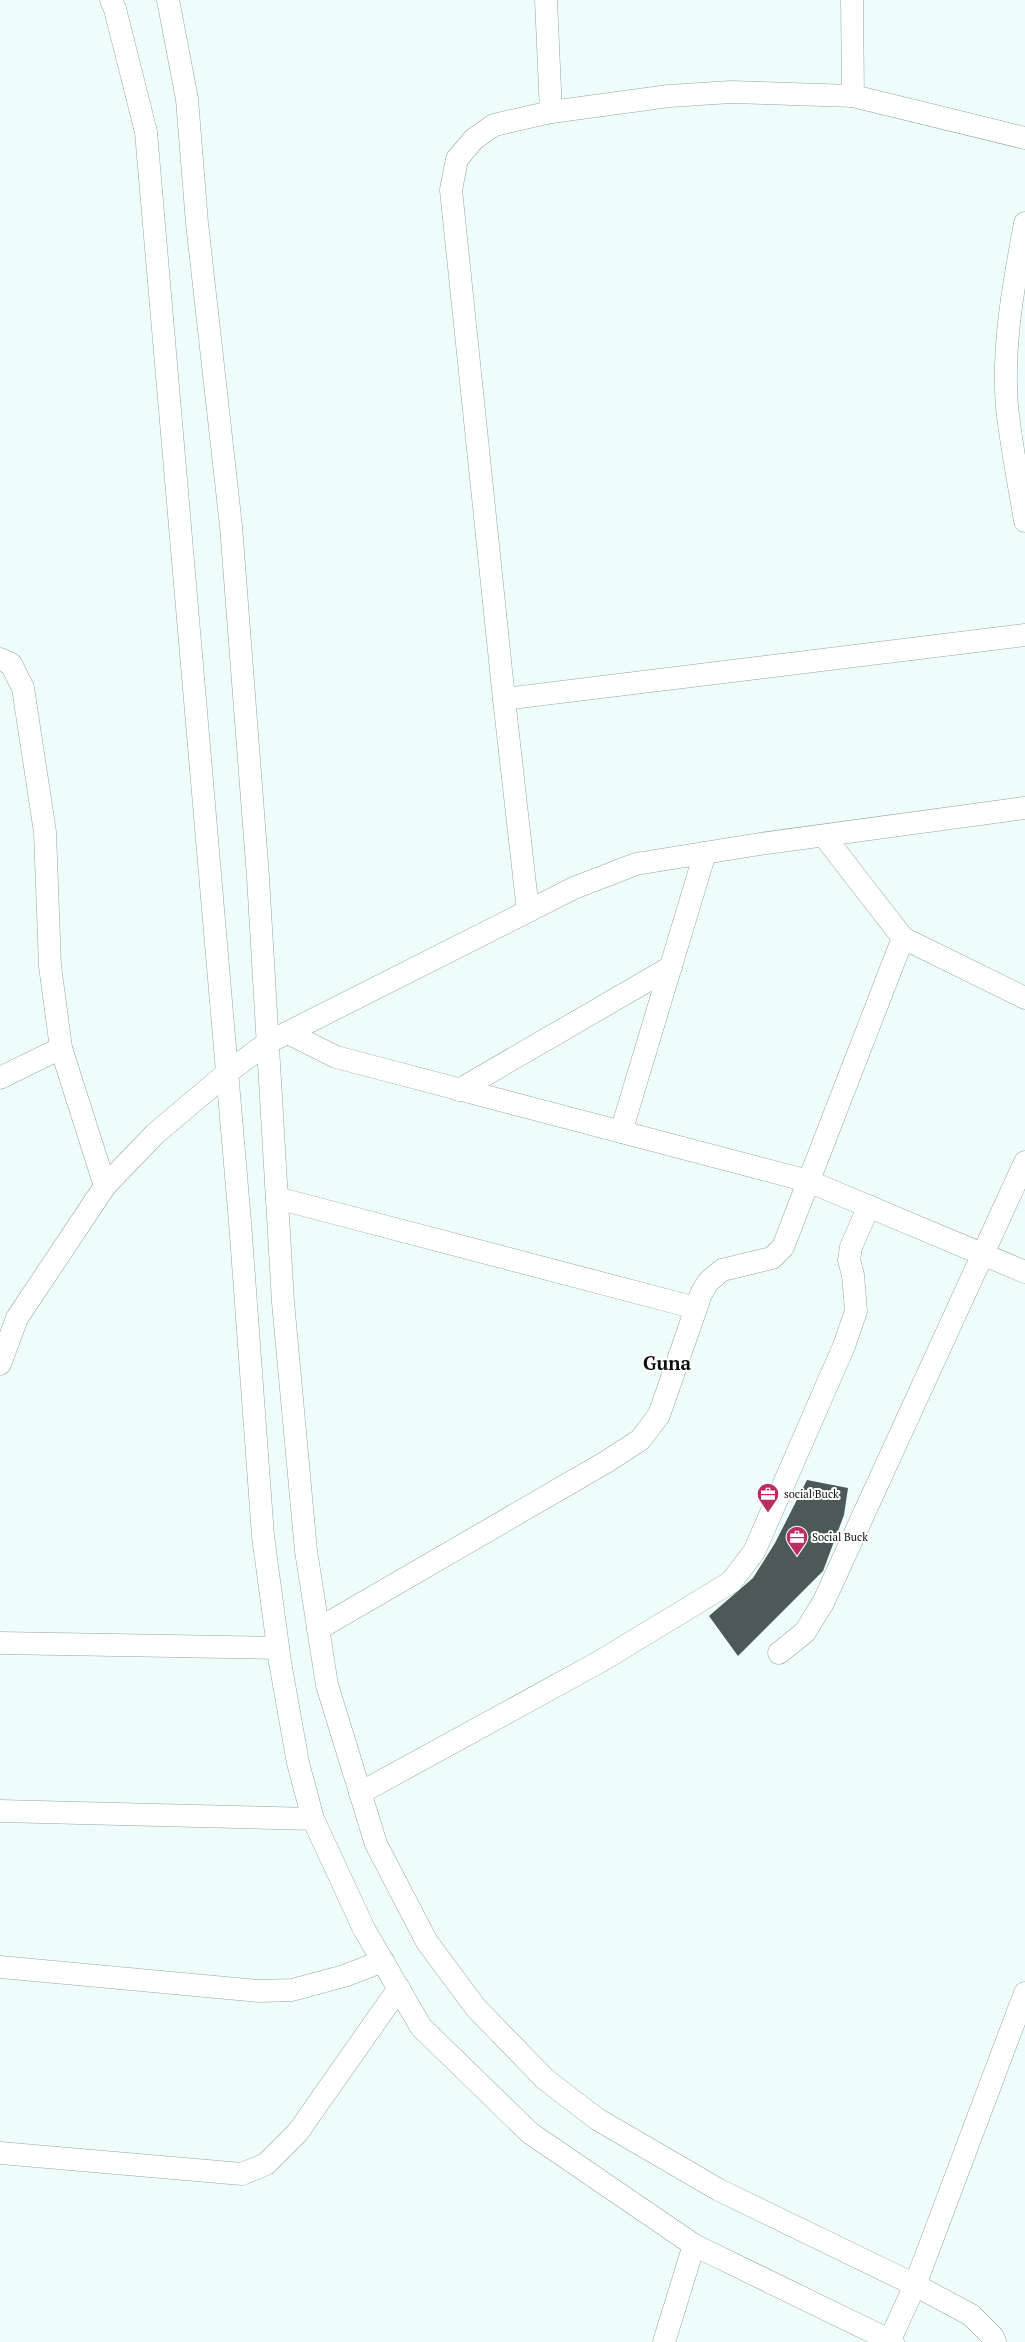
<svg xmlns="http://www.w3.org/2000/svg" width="1025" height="2342" font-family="'PT Serif',serif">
<rect width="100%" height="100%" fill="#eefdfa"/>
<!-- building -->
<polygon fill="#4c5956" points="807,1480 848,1488 844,1515 823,1571 738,1656 709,1616 753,1578 775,1543"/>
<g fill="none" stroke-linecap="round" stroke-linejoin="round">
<!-- minor casing -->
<g stroke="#97a5a2" stroke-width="23">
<g id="minor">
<polyline points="546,0 551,112"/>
<polyline points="852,0 853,96"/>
<path d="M 1025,223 C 1014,283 1002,345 1007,407 C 1011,445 1019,484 1025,521"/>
<polyline points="0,659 11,664 23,688 45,832 50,966 61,1048 105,1186"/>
<polyline points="504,699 1025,635"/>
<polyline points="824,836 903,938 1025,998"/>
<polyline points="528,911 504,699 451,190 457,159 474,139 494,125 551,112 669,96 731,92 853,96 1025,138"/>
<polyline points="288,1033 336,1057 808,1181 1025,1272"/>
<polyline points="0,1078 61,1048"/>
<polyline points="459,1090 671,967"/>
<polyline points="621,1132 705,853"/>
<polyline points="277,1198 696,1308"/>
<polyline points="0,1364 17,1318 105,1186 155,1134 227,1073 267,1043 574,888 636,864 760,844 1025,808"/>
<polyline points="318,1629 606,1462 640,1440 659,1415 701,1294 708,1282 722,1270 772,1258 783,1247 903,938"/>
<polyline points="0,1643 278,1648"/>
<polyline points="779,1653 805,1632 823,1603 1025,1162"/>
<polyline points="360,1793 601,1661 731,1582 754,1552 844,1346 856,1311 853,1275 849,1260 851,1247 869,1206"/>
<polyline points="0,1811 313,1819"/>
<polyline points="0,1967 258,1991 292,1990 344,1976 383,1961"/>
<polyline points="0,2153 242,2174 266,2164 298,2132 399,1988"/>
<polyline points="664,2342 694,2245"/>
</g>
</g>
<!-- major casing -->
<g stroke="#97a5a2" stroke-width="23">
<g id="major">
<polyline points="111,0 115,9 146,132 240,1222 263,1536 280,1662 298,1763 313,1819 364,1929 421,2027 530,2133 694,2245 893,2342"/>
<polyline points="168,0 187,99 197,223 231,526 258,877 283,1302 306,1551 327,1685 376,1844 427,1942 476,2008 545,2079 597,2119 719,2190 915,2285 971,2315 993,2337 995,2342"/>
<polyline points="889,2342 915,2285 1025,1993"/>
</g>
</g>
<!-- minor -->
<use href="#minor" stroke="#fff" stroke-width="22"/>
<!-- major -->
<use href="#major" stroke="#fff" stroke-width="22"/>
</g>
<!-- icons -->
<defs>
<g id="office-pin" transform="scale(1.15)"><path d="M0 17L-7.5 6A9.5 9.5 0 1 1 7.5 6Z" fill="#ba2d63" stroke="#fff"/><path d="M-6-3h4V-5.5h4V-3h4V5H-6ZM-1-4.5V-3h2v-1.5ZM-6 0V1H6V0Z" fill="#fff"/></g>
</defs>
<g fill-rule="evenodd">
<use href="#office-pin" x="768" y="1494"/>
<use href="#office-pin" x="797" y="1537"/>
</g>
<g text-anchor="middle" stroke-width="4" stroke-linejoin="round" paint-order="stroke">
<!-- poi labels -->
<g font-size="11" fill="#0c1110" stroke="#fff" text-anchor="start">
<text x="784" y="1498">social Buck</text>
<text x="812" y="1541">Social Buck</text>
</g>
<!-- town labels -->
<g font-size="19" font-weight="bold" fill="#0c1110" stroke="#fff">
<text x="667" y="1370">Guna</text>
</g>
</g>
</svg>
